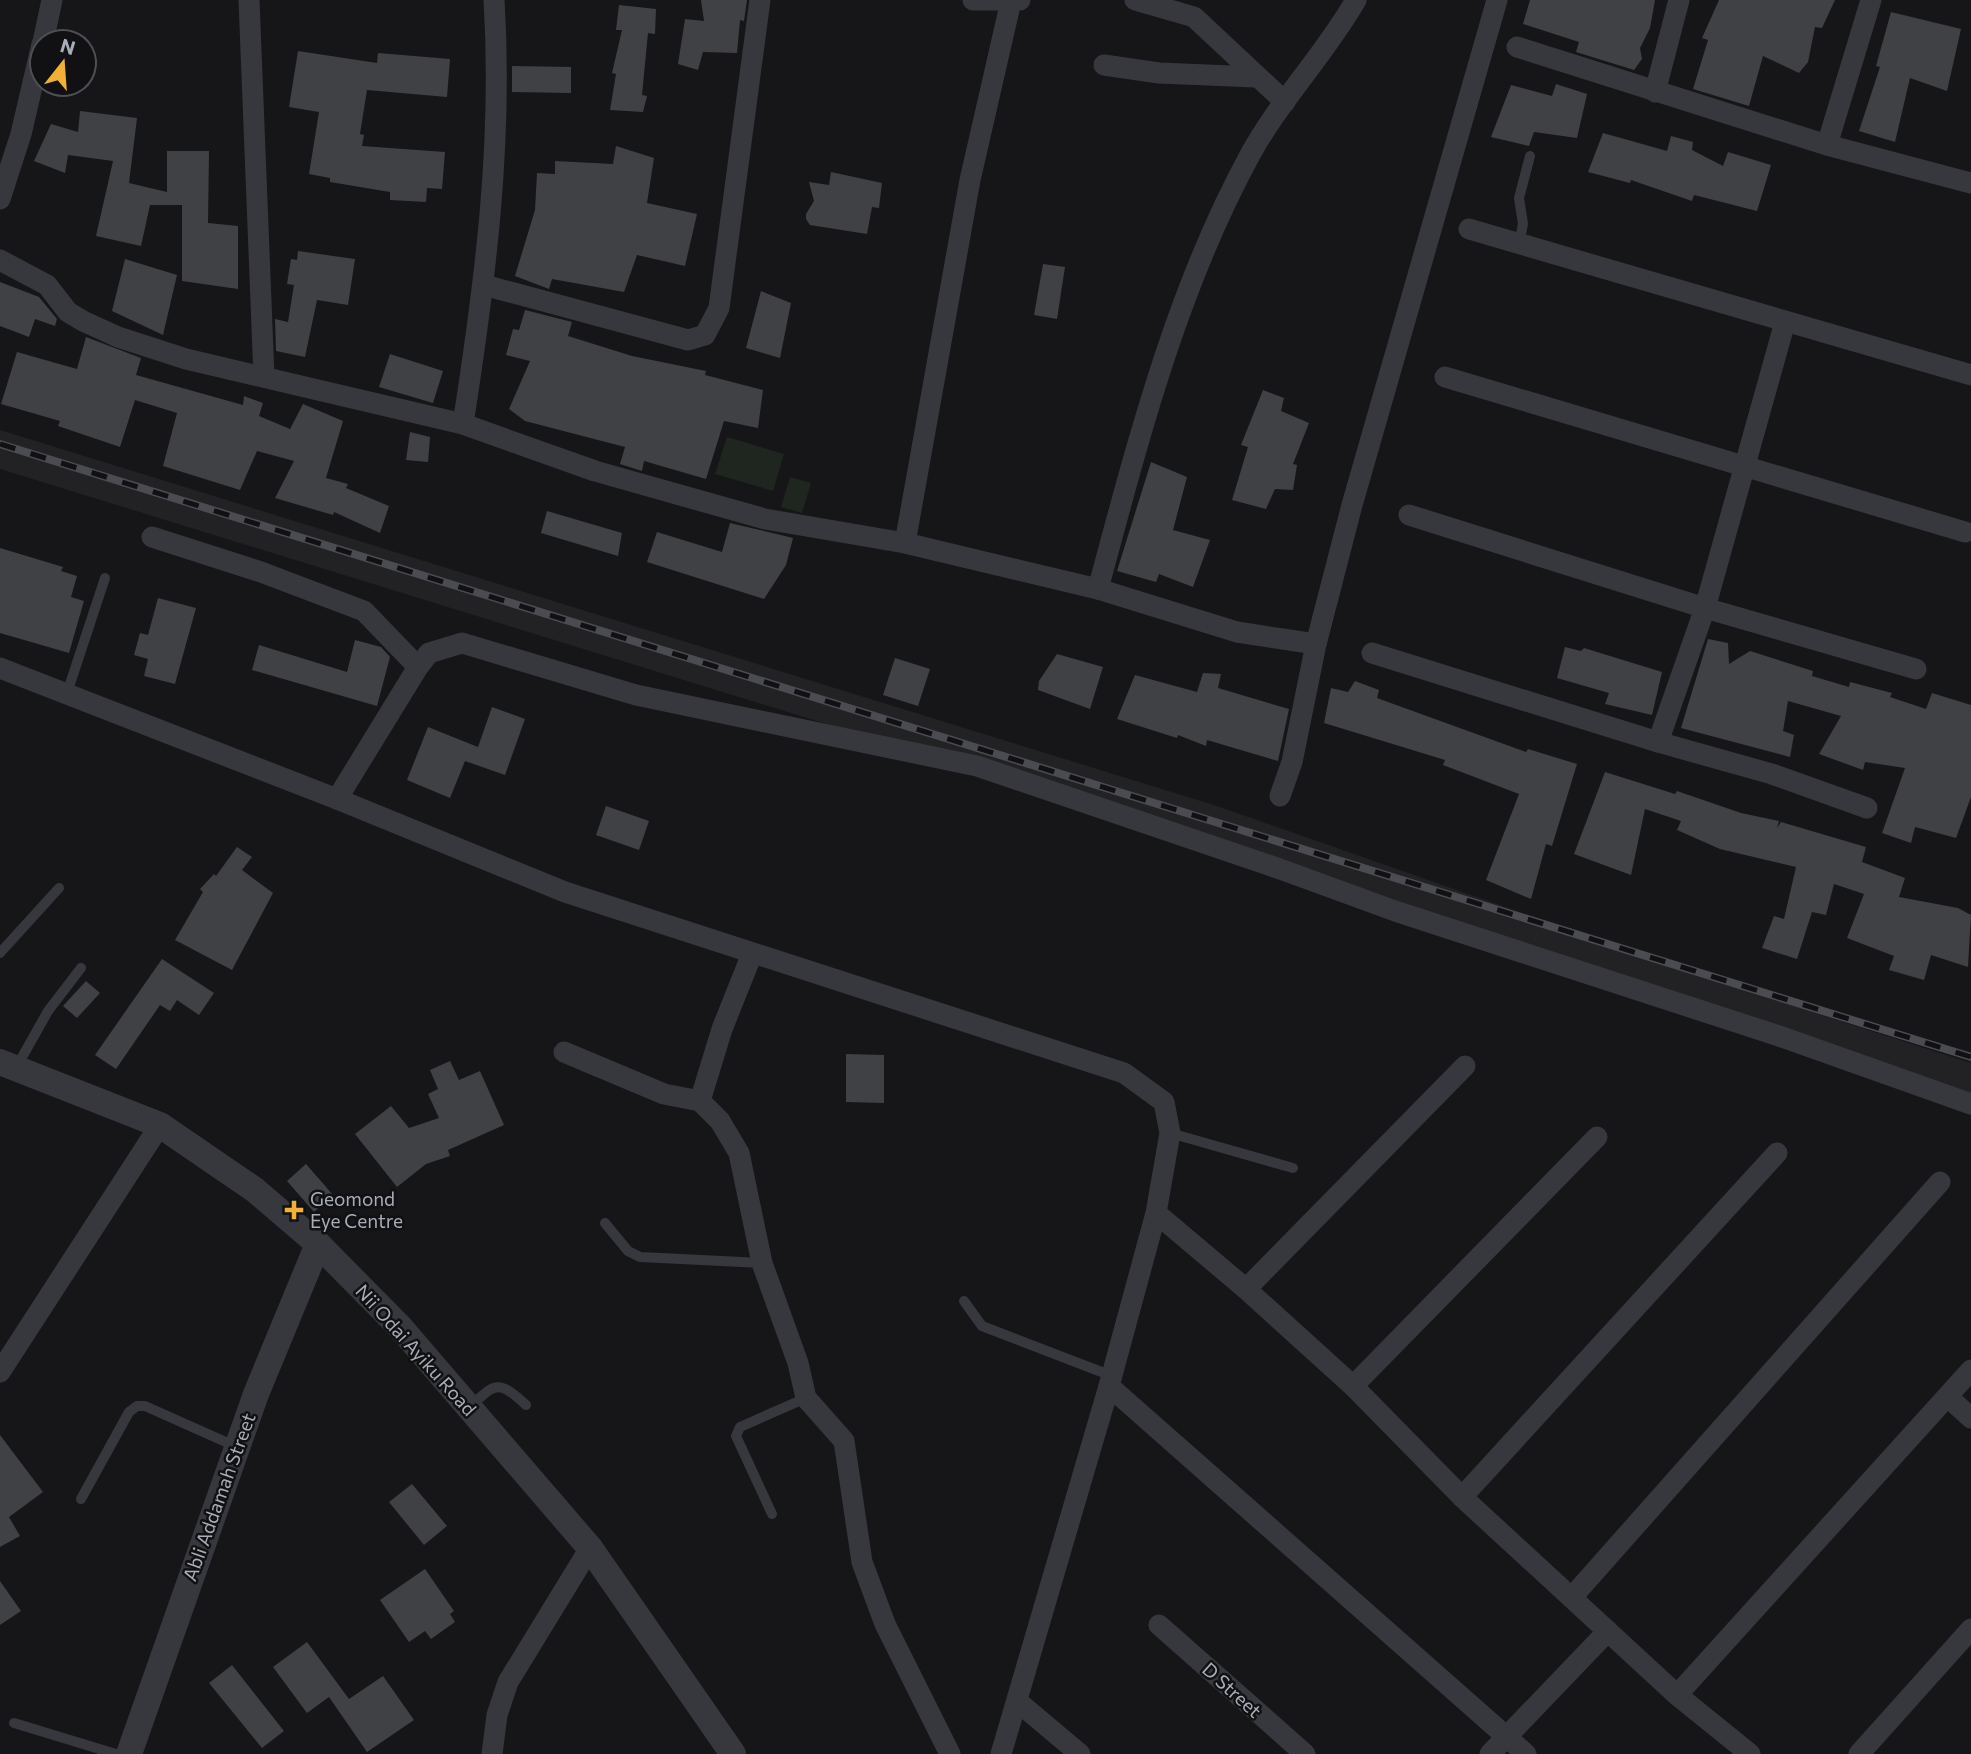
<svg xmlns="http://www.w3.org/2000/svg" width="1971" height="1754" font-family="Commissioner,sans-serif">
<rect width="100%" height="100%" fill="#161618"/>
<!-- built -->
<polygon fill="#222225" points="0,430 1217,806 1731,986 1971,1063 1971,1101 1193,837 0,469"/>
<!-- green -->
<g fill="#1e261f">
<polygon points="727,437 784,454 773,491 715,474"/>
<polygon points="790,477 811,483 802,513 781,507"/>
</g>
<!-- building -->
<g fill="#404145">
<polygon points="701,0 747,0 744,21 740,20 737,53 703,52 698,70 678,64 685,19 704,21"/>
<polygon points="1530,0 1655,0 1650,28 1640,48 1642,59 1634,70 1576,52 1579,42 1523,24"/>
<polygon points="1719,0 1835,0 1822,28 1815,27 1808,62 1799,73 1763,56 1749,106 1693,89 1708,40 1702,38"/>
<polygon points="619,5 656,9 655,34 648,33 642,95 647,96 643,112 610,110 616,74 612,73 622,30 616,30"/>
<polygon points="1891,12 1961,29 1947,91 1910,78 1895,142 1859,131 1880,67 1876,66"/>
<polygon points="298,51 377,63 378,53 450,59 447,97 367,90 360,134 364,135 362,146 445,152 442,189 427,188 426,202 390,200 390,192 330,182 330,178 309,174 319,112 289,107"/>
<polygon points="512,66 571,67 571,93 512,92"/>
<polygon points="1556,84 1587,94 1577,138 1534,132 1529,146 1491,137 1511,85 1552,96"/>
<polygon points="80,111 137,118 129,183 167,192 167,151 209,151 208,223 238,226 238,289 182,281 182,205 150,205 141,246 96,236 113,161 68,155 65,173 34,161 51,124 78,132"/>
<polygon points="1603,133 1667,151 1671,136 1693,142 1692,150 1723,166 1728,152 1771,165 1757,211 1694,195 1692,201 1631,180 1630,183 1588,172"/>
<polygon points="616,146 654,158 647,203 697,214 685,266 637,255 624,292 552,279 549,289 515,276 535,210 537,173 555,174 555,161 613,164"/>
<polygon points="831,172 882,183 879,208 872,207 867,234 810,225 806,219 806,214 814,201 809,182 829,185"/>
<polygon points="298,251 355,259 348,305 317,300 305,357 276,351 275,319 288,322 294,285 287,284 291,259 297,260"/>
<polygon points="125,259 177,275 163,335 112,311"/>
<polygon points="1043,264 1065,267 1057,319 1034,315"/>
<polygon points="0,282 39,297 57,319 55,326 35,319 29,337 0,326"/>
<polygon points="761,291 791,303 780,358 746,348"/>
<polygon points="525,310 572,322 568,336 632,356 706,371 705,375 763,390 758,428 724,421 706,479 644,461 642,471 620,464 625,447 525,421 509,409 530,361 506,355 513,329 519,330"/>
<polygon points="86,337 141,358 136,375 243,405 244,396 263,403 259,416 290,429 303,404 343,421 326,478 348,484 346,488 389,506 380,533 334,512 333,515 275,498 294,461 257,451 240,490 163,466 177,413 135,400 120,447 58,426 60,421 1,404 17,352 77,369"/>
<polygon points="390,354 443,371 433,403 379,387"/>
<polygon points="1263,390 1284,398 1281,411 1309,423 1293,464 1297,465 1293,490 1275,489 1266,509 1232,500 1248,447 1241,445"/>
<polygon points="410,432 430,437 428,462 406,460"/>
<polygon points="1151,462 1187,477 1173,530 1210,540 1193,587 1159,574 1156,582 1117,571"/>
<polygon points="547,511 622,533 618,556 541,533"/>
<polygon points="730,523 793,538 786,565 764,599 647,562 657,532 722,552"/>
<polygon points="0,548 63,567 61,571 77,576 71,597 84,601 69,653 0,633"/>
<polygon points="158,598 196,608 175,684 144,676 148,659 134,655 140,633 148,635"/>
<polygon points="1708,639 1728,643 1729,664 1750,651 1813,671 1812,676 1849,687 1850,682 1892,693 1890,697 1926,709 1932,693 1971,705 1971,797 1956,838 1915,827 1911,843 1882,833 1905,768 1865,762 1863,770 1819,754 1841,716 1788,701 1783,731 1794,735 1790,757 1681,728"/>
<polygon points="355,640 381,647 390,657 377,706 252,670 259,645 347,672"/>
<polygon points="1565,647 1581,651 1584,648 1662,672 1652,715 1605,704 1609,693 1557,678"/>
<polygon points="1057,654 1103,667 1090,709 1038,690 1039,681"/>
<polygon points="895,658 930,669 918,706 883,695"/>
<polygon points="1203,673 1221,674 1218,688 1289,709 1278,761 1207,740 1206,746 1178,735 1177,738 1117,719 1135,675 1197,692"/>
<polygon points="1355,681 1379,690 1377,698 1526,752 1528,749 1577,764 1552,846 1546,844 1531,899 1486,880 1519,794 1443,765 1445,760 1324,723 1331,688 1348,692"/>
<polygon points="492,707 525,719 505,775 465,761 450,798 407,780 428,727 478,747"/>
<polygon points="1605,772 1675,794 1677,791 1741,813 1779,821 1777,828 1781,822 1866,847 1862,862 1905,878 1899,897 1958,908 1971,915 1968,967 1931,955 1924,980 1889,970 1894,956 1847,938 1864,894 1834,884 1826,915 1812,912 1797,959 1762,948 1774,916 1784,919 1796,867 1720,849 1677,830 1681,821 1645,809 1631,875 1574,854"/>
<polygon points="606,806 649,821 639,850 596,835"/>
<polygon points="237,847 252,857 242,870 273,893 232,970 175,940 203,892 200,889 214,874 216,876"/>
<polygon points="162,959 214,993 199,1015 177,1000 170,1011 160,1005 116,1069 95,1055"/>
<polygon points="86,981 100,993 77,1018 63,1006"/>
<polygon points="846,1054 884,1055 884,1103 846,1102"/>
<polygon points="450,1061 459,1080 480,1071 504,1125 448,1150 450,1156 426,1164 397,1187 355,1134 391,1106 409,1128 439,1118 428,1094 438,1089 430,1070"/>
<polygon points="306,1164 333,1195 314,1212 287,1181"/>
<polygon points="0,1435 43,1492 9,1517 20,1536 0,1547"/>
<polygon points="412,1484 447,1526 424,1545 389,1502"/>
<polygon points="425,1569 454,1611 450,1614 455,1622 431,1639 425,1631 409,1642 380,1600"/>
<polygon points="0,1581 21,1611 0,1625"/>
<polygon points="307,1642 349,1699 383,1676 414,1720 367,1752 329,1697 307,1713 273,1667"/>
<polygon points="232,1665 284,1731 262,1748 209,1683"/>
</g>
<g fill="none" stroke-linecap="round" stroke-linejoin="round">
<!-- service -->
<g stroke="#37383d" stroke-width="10">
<polyline points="1519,244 1523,224 1519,198 1530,156"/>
<polyline points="66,696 105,578"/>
<polyline points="0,953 59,888"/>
<polyline points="16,1068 48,1011 81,968"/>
<polyline points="1170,1133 1293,1168"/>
<polyline points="605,1223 628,1251 640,1257 762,1263"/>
<polyline points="964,1301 982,1326 1112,1376"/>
<path d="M 469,1408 C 495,1383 498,1379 526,1405"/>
<polyline points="81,1499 129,1412 137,1406 145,1406 237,1447"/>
<polyline points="772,1514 736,1436 740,1427 806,1398"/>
<polyline points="14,1723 116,1754"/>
</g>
<!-- minor -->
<g stroke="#37383d" stroke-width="21">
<polyline points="249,0 264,377"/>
<polyline points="973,0 1020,0"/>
<polyline points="1135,0 1194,17 1285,102"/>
<polyline points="43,42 52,0"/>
<polyline points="1517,47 1827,145 1971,183"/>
<polyline points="1104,65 1159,73 1256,77"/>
<polyline points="1655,92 1679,0"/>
<polyline points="1827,145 1871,0"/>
<polyline points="0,199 21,134 42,44"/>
<polyline points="1469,229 1971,375"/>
<polyline points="0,260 47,285 68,312 83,321 118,337 186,359 463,424 595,471 765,519 905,543 1098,589 1237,632 1316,644"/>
<polyline points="484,285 688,340 705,335 719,308 760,0"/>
<polyline points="1445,377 1965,532"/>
<path d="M 463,424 C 485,283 503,143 494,0"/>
<polyline points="1409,515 1705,608 1916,669"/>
<polyline points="152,537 261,572 364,611 418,667"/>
<polyline points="905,543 970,180 1011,1"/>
<path d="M 1098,589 C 1138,441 1176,290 1251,153 C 1281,99 1325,54 1356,0"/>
<polyline points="1372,653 1658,742 1772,774 1867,808"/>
<polyline points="0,668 337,799 565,892 1124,1073 1164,1102 1170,1133 1156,1213 1109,1386 1001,1754"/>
<polyline points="1658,742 1705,608 1785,322"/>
<polyline points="1280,796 1292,762 1316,644 1352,505 1497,0"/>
<polyline points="337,799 418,667 429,653 462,643 636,695 977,766 1280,869 1395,911 1779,1036 1971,1104"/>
<polyline points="564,1052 664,1094 700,1101 720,1121 739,1153 762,1263 798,1363 806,1398 844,1441 862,1562 885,1624 950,1754"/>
<polyline points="700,1101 722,1029 752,954"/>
<polyline points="1156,1213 1246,1289 1353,1386 1462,1497 1677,1695 1750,1754"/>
<polyline points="1246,1289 1465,1066"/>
<polyline points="0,1372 160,1125"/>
<polyline points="1109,1386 1526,1754"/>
<polyline points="1353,1386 1597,1137"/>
<polyline points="1948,1397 1971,1418"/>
<polyline points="1462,1497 1777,1153"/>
<polyline points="1573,1596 1940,1182"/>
<polyline points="1159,1625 1305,1754"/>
<polyline points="1677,1695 1971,1370"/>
<polyline points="1017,1701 1080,1754"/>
<polyline points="492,1754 497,1715 508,1682 590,1548"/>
<polyline points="1490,1754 1608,1631"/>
<polyline points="1859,1754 1971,1629"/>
</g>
<!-- tertiary -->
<g stroke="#37383d" stroke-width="26">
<polyline points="0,1062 160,1125 255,1190 318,1244 400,1327 590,1548 733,1754"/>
<polyline points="129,1754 256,1394 318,1244"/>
</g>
<!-- rail casing -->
<g stroke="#4a4c52" stroke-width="8">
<polyline id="rail" points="0,444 1971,1057"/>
</g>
<!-- rail -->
<use href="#rail" stroke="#111113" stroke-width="5" stroke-dasharray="16" stroke-linecap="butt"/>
</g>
<!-- markers -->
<path fill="#f2b134" stroke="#111113" stroke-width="2.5" d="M290.5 1199.5h7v7h7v7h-7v7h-7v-7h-7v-7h7z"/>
<g text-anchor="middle" stroke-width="5" stroke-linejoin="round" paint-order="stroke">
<!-- poi labels -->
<g font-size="19" fill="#a8adb8" stroke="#111113" text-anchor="start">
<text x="310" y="1206">Geomond<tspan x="310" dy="22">Eye Centre</tspan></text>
</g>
<!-- street labels -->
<g font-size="19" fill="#a8adb8" stroke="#111113">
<text transform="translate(416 1350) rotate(48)" y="7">Nii Odai Ayiku Road</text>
<text transform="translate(219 1497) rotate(-70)" y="7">Abli Addamah Street</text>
<text transform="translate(1232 1690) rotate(42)" y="7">D Street</text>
</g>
</g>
<!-- north arrow -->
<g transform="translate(63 63) rotate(17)"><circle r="33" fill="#111113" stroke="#4d4f55" stroke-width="2"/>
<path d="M0-5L12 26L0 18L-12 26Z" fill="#f2b134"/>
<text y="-10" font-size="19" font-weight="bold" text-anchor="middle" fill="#a8adb8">N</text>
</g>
</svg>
